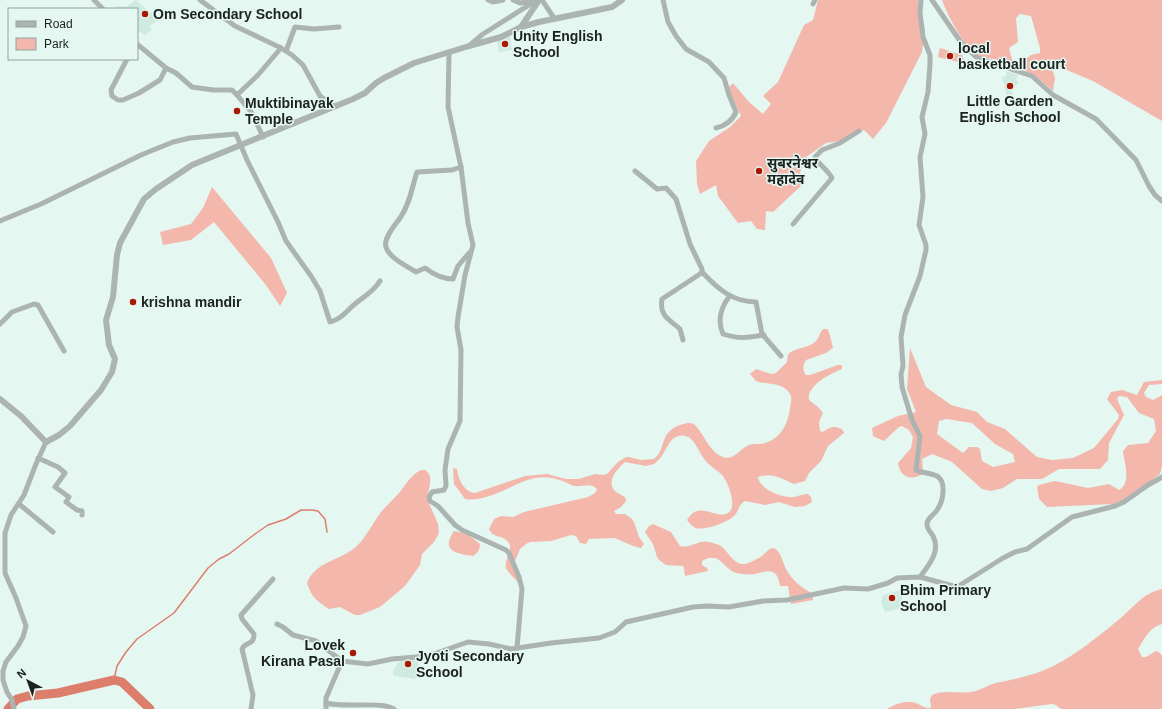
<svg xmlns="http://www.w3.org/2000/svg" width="1162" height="709" font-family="Helvetica,'Noto Sans Devanagari',sans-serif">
<rect width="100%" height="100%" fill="#e4f7f1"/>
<!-- built -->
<g fill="#cfeae1">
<polygon points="136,0 159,20 149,26 152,29 145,35 137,30 137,9 113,9 117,6 126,7"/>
<polygon points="510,33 512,50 499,52 497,39"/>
<polygon points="1006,71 1018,75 1016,80 1019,82 1012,90 1014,99 1008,100 1002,77 1006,76"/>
<polygon points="901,590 903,608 885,612 881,602 883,595"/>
<polygon points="418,658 419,669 416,679 394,676 393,670 402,659"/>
</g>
<!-- green -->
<g fill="#f3b7ac" fill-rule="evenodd">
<polygon points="818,0 918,0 925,30 922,52 886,123 873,139 864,130 847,140 826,143 805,158 800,173 803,184 773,212 766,211 765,230 757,229 751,221 738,223 718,196 716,185 700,194 697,184 696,161 709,141 730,127 741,116 728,88 733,83 749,102 763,114 771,104 763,96 778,82 804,25 813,20"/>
<path d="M 942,0 L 1162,0 L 1162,121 L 1093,81 L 1050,63 L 1055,78 L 1053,91 L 1033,74 L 1016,67 L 1031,55 L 1040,53 L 1040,48 L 1031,16 L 1020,14 L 1016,18 L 1018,42 L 1009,48 L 1013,63 C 1002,60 990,59 980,56 C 965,51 947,14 942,0 Z"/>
<polygon points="940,48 962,55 964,60 962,63 938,57"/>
<polygon points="212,187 271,258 287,293 280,306 266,285 214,222 191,240 163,245 160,232 191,224 203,208"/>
<path d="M 823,329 L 827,329 L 829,332 L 833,348 L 826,353 L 806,360 C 803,365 802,370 806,375 L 810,375 L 838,365 L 842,365 L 842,369 C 831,373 806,386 809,400 L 818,407 L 823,413 L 819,422 L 820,431 L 823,432 C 831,426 834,426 842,429 L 844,433 L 828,446 L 821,461 L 809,473 L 805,481 L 794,484 C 780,478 773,472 758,477 C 759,488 778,496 789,497 C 795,498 802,494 808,494 L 811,497 L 812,502 L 805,506 L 795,507 L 779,502 L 765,505 L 745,501 C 737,506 740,510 734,516 C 728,522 704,531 696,528 C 692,527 689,522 687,520 C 699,499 715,520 728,513 C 738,507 728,483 723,476 C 718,470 710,467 705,460 C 699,452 696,443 689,437 C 674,431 669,443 663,454 C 661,458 657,461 654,464 L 646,466 L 625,462 C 617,469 605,482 616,492 C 619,494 622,495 625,497 L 626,501 L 621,507 L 614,511 L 616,514 L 625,514 L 632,519 L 634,522 L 639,537 L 644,544 L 641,548 L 633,546 L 615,538 L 589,539 L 586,544 L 580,543 L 576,536 L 571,535 L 551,541 L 530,542 L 526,544 L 520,549 L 515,561 L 518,583 C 515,578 508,573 506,568 C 504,560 513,550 509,543 C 503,534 493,539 489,529 L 494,519 L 501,516 L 513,517 L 524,512 L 588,497 L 595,493 L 597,489 C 591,482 582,487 574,486 C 570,485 566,482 563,481 C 554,478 545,476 535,478 C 515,482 487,503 465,499 L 454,484 L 453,468 L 457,469 C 458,479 464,492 475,493 L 525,476 L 547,474 L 566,479 L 579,479 L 595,474 L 603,475 L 607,474 L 618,462 L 626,457 L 629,457 L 641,460 L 654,459 C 667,449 658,431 683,424 C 688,423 691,422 695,425 C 704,434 710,453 723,457 C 733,461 739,450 747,446 C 752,443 759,445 765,443 C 781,438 788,424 790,408 C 791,402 793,396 788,391 C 779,382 767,385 756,381 L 750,374 L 756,369 L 771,374 L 776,373 L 787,362 L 788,354 C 796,347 809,349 817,340 C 819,337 820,332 823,329 Z"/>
<path d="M 910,348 L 926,387 L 951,405 L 977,412 L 987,422 L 1005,429 L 1037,457 L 1052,460 L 1073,458 L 1094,448 L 1118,419 L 1119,415 L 1107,399 L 1111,392 L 1122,390 L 1137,395 L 1144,382 L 1162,380 L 1162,384 L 1149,385 L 1144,393 L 1146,397 L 1153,400 L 1162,395 L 1162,466 L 1160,474 L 1128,498 L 1113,504 L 1047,507 L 1039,499 L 1037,487 L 1039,485 L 1055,481 L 1088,488 L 1109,484 L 1119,490 C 1132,483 1124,462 1123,451 L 1128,445 L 1148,443 L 1156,431 L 1154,419 L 1139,413 L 1127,397 L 1119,396 L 1117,399 L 1124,415 L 1109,443 L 1108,460 L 1100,469 L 1059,469 L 1042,479 L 1017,479 L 1003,488 L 991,491 L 982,489 L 952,462 L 932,454 L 922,459 L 923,474 C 910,481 901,478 898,463 L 911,448 L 913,437 L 909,430 L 902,426 L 899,427 L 884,441 L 873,436 L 872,428 L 898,416 L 916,412 L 907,389 ZM 946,419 L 972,423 L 995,444 L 1013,454 L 1015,462 L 993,467 L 982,461 L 980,449 L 977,447 L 969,447 L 963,453 L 937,434 L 939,421 Z"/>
<path d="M 421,470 L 425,470 C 436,477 426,491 428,501 L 438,524 L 439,533 L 434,542 L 422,554 L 420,565 L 405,586 L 380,607 L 360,615 L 355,615 L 340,607 L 329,609 C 316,600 312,598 307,583 C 316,560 342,561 358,545 C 367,535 373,523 381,512 C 387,505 394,499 400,492 C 406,484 412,474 421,470 Z"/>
<path d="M 653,524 L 671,532 L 680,546 C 690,549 699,539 709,542 C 713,543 718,544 721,546 C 729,552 733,565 745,564 C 750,563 757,559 762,556 C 766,553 768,548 774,548 C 782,553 782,561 786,569 C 792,580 801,588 812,593 L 813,600 L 791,604 L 788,586 L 780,586 C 777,568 770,570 755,574 C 750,575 741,574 736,573 C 728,570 723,562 716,558 L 708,558 L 702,561 L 702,565 L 707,568 L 708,571 L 685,576 L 684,568 L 683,566 L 666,565 L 659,560 L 657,557 L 653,544 L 645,532 L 649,526 Z"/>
<path d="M 454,531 L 467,534 L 480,544 C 480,549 478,553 473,556 C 457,554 440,551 454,531 Z"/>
<path d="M 1162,589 L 1162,624 C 1150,627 1144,639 1138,649 L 1142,657 L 1146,657 L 1156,651 L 1160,653 L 1162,656 L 1162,708 L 1161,709 L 1061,709 L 1056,705 L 1052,704 L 1014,709 L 887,709 C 895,704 906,700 916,703 C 921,705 925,709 931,708 L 930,699 L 932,695 C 944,689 958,694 971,692 C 980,691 987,685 996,683 C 1014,679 1032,676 1049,668 C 1072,658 1103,633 1123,616 C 1137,604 1142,594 1162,589 Z"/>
</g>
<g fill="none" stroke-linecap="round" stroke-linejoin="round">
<!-- stream -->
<polyline stroke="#dd7e6c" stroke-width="1.5" points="114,680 117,666 126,652 137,639 174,613 208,568 219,559 229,554 255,534 268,525 286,519 301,510 312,510 318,511 325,519 327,532"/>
<!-- river -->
<polyline stroke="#dd7e6c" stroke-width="9" points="8,709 17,699 28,696 58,693 114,680 122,682 150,709"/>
<!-- minor -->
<g stroke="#acb4b1" stroke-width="5">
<polyline points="94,0 103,9"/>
<polyline points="200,0 235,26 281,48 292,55 303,65 320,96 335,107"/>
<polyline points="488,0 493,2 503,0"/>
<polyline points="513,0 520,3 533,1"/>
<polyline points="542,0 554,18"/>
<path d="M 663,0 L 668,22 L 676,36 L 686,49 L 709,62 L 724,78 L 729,95 L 736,112 C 733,120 725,126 716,128"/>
<polyline points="932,0 960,41 976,57 1032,76 1053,95 1096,119 1136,160 1149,186 1155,195 1162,201"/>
<polyline points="813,4 815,0"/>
<polyline points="137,44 166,68 176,73 192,87 213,90 232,90 237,95 252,113 263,137"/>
<polyline points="470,45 483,34 537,0"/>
<polyline points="286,51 295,27 314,29 339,27"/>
<polyline points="449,53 448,107 461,167 468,223 473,245 465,275 458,317 457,327 461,350 460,421 448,449 445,470 446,486 444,490 432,492 429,497 430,501 438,506 455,525 462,530 506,550 509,553 519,577 522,589 517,648"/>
<polyline points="127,59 111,90 112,96 118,100 123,100 139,93 160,80 166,68"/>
<polyline points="237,95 258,75 281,48"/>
<path d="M 461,167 L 452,170 L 417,172 C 412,187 410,204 400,218 C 396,224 383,238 386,247 C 389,258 407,266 416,272 L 425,268 C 433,274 443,279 453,279 L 458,266 L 469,253"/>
<path d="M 635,171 L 657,189 L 666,188 L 676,199 L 690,244 L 702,269 L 702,272 L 700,274 L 662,299 C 659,316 669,319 680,329 L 683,340"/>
<path d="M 0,221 L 41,204 L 141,155 L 173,142 L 190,138 L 236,134 L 247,160 L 278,222 L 286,241 L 311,276 L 320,291 L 330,322 C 343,318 346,311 356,303 C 365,296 374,291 380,281"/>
<path d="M 793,224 L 832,178 C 828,170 819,165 815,157 L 822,150 L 840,143 L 859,131"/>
<path d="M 702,272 C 717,288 732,302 756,302 L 762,334 L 781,356"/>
<path d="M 729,297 C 721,307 717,321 723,334 C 738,339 748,338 764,335"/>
<polyline points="0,324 12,312 34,304 38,305 64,351"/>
<polyline points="38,458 58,467 65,473 55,487 69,497 66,502 77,510 82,511 82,515"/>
<polyline points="19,504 53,532"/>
<path d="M 920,577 C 929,565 941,551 933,536 C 931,532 927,529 927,525 C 926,519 934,515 937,510 C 943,502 947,482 937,476 C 931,473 922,473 916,470 L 920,436 L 912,420 L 902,387 L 901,374 L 903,366 L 901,337 L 905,315 L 920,276 L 926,250 L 926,245 L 919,225 L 923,197 L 920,157 L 925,134 L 922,117 L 928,92 L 930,64 L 930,55 L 923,37 L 920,13 L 921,0"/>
<polyline points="277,624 283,627 293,635 316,641 342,661"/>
<path d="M 326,703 C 344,708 382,701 394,709"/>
<polyline points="14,709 12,700 7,692 3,680 3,671 6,662 18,646 23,637 26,626 16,598 5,573 5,533 11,515 24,495 36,464 46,442"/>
<path d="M 251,709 L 253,695 L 242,649 C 246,641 254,646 254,634 L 242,619 L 241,615 L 273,579"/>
<polyline points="326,709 326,698 342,661 368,664 392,659 428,656 468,642 489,644 511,649 551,643 599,638 615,632 626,622 693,607 707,606 729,607 763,601 787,600 844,588 868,589 888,583 897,578 920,577 957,587 1003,558 1015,552 1027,549 1072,517 1115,506 1124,502 1148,485 1162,477"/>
</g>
<!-- tertiary -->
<g stroke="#acb4b1" stroke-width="6">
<polyline points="521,27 539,0"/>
<polyline points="0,399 21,416 46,442 59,435 70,426 101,390 112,372 115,359 109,345 106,320 113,297 117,255 120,243 144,199 156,189 192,165 353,99 365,93 376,83 384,78 414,63 469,46 501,37 521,27 539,22 612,7 622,0"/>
</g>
</g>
<!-- markers -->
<g fill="#a91802" stroke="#e4f7f1" stroke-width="1.5">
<circle cx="145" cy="14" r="4"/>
<circle cx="505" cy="44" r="4"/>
<circle cx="950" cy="56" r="4"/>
<circle cx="1010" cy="86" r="4"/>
<circle cx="237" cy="111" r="4"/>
<circle cx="759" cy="171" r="4"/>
<circle cx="133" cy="302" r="4"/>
<circle cx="892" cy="598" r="4"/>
<circle cx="353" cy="653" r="4"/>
<circle cx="408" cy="664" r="4"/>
</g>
<g text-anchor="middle" stroke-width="3" stroke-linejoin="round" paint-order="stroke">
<!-- poi labels -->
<g font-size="14" font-weight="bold" fill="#1c2220" stroke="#e4f7f1" text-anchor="start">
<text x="153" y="19">Om Secondary School</text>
<text x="513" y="41">Unity English<tspan x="513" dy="16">School</tspan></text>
<text x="958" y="53">local<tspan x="958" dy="16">basketball court</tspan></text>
<text x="1010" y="106" text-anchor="middle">Little Garden<tspan x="1010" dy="16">English School</tspan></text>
<text x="245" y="108">Muktibinayak<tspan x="245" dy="16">Temple</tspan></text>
<text x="767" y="168">सुबरनेश्वर<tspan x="767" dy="16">महादेव</tspan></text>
<text x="141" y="307">krishna mandir</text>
<text x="900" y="595">Bhim Primary<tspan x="900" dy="16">School</tspan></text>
<text x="345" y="650" text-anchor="end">Lovek<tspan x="345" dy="16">Kirana Pasal</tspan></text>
<text x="416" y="661">Jyoti Secondary<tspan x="416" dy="16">School</tspan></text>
</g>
</g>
<!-- legend -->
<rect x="8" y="8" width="130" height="52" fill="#e4f7f1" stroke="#94a29d"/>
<rect x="16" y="21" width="20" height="6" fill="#acb4b1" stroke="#94a29d"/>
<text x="44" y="28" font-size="12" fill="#1c2220">Road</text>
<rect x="16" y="38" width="20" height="12" fill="#f3b7ac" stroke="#94a29d"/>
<text x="44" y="48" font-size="12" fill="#1c2220">Park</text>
<!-- north arrow -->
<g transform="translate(28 681) rotate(319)" stroke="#e4f7f1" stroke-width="3" paint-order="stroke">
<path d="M0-3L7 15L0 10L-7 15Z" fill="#1c2220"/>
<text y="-6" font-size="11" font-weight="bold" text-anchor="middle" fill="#1c2220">N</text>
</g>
</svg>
